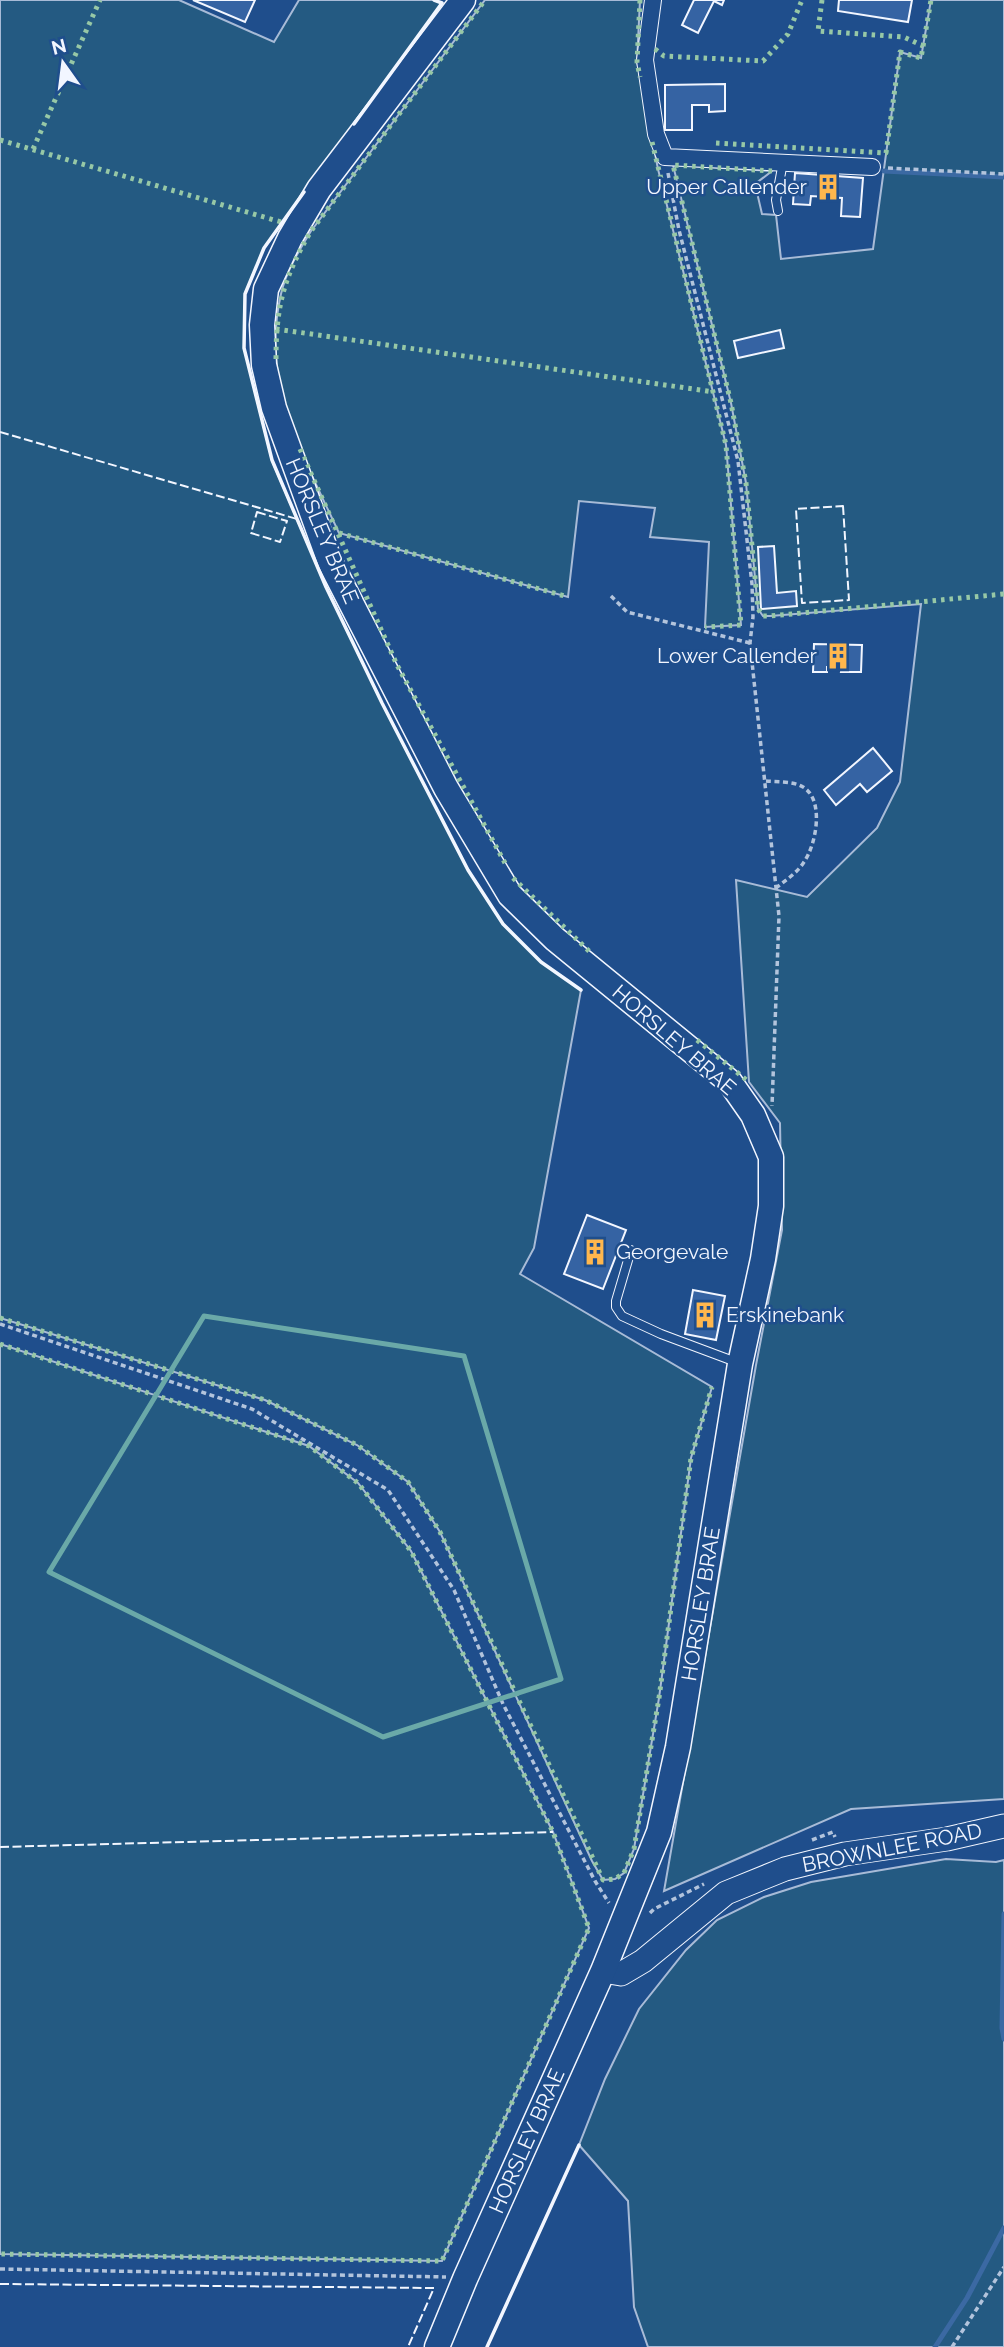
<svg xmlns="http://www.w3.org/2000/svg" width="1004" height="2347" font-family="Raleway,sans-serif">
<rect width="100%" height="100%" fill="#1f4e8c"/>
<!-- green -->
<g fill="#245a82" stroke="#a8bbd7" stroke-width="2">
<polygon points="0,0 179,0 274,42 299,0 434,0 442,3 264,248 245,294 244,348 272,461 326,587 382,703 468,870 503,924 541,962 581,990 534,1248 520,1274 712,1387 691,1458 659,1698 634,1849 624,1873 615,1879 603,1880 592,1861 440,1532 408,1482 357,1445 265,1400 0,1318"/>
<path d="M 485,0 L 640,0 L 637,62 L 658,169 L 726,445 L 741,625 L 705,627 L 709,542 L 650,537 L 655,508 L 579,501 L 568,597 L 339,533 C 302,453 260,385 281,294 C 286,271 299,251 311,231 Z"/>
<polygon points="931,0 1004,0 1004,1799 851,1809 664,1891 756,1365 782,1230 780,1123 749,1082 736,880 807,897 877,828 900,782 921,604 770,616 763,616 758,609 746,483 731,403 673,165 772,171 755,184 762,214 776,215 781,259 873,249 900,52 921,58"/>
<polygon points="0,1344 309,1446 358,1483 411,1551 553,1832 589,1928 442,2261 0,2254"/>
<polygon points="946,1859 996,1862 1004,1860 1004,2347 648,2347 634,2307 628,2201 579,2145 605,2079 639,2009 686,1950 717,1920 764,1897 811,1882"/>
</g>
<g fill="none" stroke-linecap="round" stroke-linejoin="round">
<!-- stream -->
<g stroke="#3b69a3" stroke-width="5">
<polyline points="884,171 1004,177"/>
<polyline points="1004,1914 1002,2028 1004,2039"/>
<polyline points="935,2347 967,2298 1004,2228"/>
</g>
</g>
<!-- building -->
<g fill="#3563a3" stroke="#f2f6ff" stroke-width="2">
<polygon points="193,0 255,0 245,22"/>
<polygon points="694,0 724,0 722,5 714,1 698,33 682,25"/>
<polygon points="839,0 912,0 908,22 838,11"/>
<polygon points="725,84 725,111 709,112 709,105 692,105 692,130 665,130 665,85"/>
<polygon points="795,173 863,178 860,217 841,216 842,198 811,196 810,205 793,204"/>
<polygon points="780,330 784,348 738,358 734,341"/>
<polygon points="774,546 777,593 796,591 797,606 761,609 758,547"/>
<polygon points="814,644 862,645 861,672 841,672 842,667 827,667 827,672 813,672"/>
<polygon points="873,748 892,771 867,792 860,784 836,805 824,790"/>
<polygon points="587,1215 626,1230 603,1289 564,1274"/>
<polygon points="693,1290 725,1296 716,1340 685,1334"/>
</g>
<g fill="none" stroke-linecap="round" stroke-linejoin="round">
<!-- lane casing -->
<g stroke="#f2f6ff" stroke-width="10">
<g id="lane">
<polyline points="778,211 776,200 783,162"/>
<polyline points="631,1250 616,1301 616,1307 622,1316 661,1334 736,1362"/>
</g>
</g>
<!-- street casing -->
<g stroke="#f2f6ff" stroke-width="18">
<polyline id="street" points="653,0 645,60 656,134 665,157 872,167"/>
</g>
<!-- secondary casing -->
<g stroke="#f2f6ff" stroke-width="25">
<polyline id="secondary" points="603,1971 621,1974 643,1961 726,1893 785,1869 845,1854 947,1839 1004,1826"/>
</g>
<!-- primary casing -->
<g stroke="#f2f6ff" stroke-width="27">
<polyline id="primary" points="437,2347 465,2279 603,1971 659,1832 678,1747 740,1364 763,1259 771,1206 771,1157 753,1115 730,1082 555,939 510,895 446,788 330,562 274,408 264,365 262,325 266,289 290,238 319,189 463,0"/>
</g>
<!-- path -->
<g stroke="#b3c4dc" stroke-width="3.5" stroke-dasharray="5 3.5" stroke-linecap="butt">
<polyline points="888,168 1004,174"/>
<polyline points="668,173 679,230 738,461 752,584 753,617 750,643 779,916 772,1106"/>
<polyline points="611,596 627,612 750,643"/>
<path d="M 766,781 C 777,782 793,781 803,787 C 825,800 816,845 804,862 C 797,873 786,880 776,888"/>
<polyline points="0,1324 252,1409 388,1490 454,1590 503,1704 595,1881 609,1903"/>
<polyline points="812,1840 833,1832 835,1837"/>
<polyline points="650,1913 654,1909 704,1884"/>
<polyline points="0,2269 446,2277"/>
<polyline points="952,2347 1004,2267"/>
</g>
<!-- lane -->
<use href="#lane" stroke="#1f4e8c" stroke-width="8"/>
<!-- street -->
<use href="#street" stroke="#1f4e8c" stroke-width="16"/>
<!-- secondary -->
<use href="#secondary" stroke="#1f4e8c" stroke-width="23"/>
<!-- primary -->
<use href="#primary" stroke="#1f4e8c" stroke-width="24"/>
<!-- hedge -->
<g stroke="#97c8a6" stroke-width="5" stroke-dasharray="3.5 5" stroke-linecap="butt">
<polyline points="640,0 637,62 640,77"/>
<polyline points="822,0 818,31 904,37 923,46"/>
<polyline points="655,49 664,56 763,61 788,34 802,0"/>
<polyline points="0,140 281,222"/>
<polyline points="652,142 726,445 741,625 705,627"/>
<polyline points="716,143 886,153 900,52 921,58 931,0"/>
<polyline points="33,149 100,0"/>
<polyline points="772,171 673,165 731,403 746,483 758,609 763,616 770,616 1004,594"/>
<polyline points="276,329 714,392"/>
<path d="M 276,359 C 276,305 284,277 311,231 L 485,0"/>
<polyline points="300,449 397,665 505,863"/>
<polyline points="339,533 568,597"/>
<polyline points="513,878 592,954"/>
<polyline points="697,1040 749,1082"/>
<polyline points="0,1318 265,1400 357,1445 408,1482 440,1532 603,1880 615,1879 624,1873 634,1849 659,1698 691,1458 712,1387"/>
<polyline points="0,1344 309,1446 358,1483 411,1551 553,1832 589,1928 442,2261 0,2254"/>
</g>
<!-- fence -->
<g stroke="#f2f6ff" stroke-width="2" stroke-dasharray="9 3.5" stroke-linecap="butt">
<polyline points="0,432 297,519"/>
<polygon points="843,506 849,600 802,603 796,509"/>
<polygon points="257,512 287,521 280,542 251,533"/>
<polyline points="0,1847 553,1832"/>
<polyline points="0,2284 434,2288 408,2347"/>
</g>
<!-- wall -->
<g stroke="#f2f6ff" stroke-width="3.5">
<polyline points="354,124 442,3 434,0"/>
<polyline points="304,192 264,248 245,294 244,348 272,460 326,587 382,703 468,870 503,924 541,962 581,990"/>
<polyline points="487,2347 579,2145"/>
</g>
</g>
<!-- marked area -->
<path fill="none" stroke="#6aa9a8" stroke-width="5" stroke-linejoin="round" d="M 204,1316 L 464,1356 L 561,1679 L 383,1737 L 49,1572 Z"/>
<!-- icons -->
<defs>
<g id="building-bare" transform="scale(2.1)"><path d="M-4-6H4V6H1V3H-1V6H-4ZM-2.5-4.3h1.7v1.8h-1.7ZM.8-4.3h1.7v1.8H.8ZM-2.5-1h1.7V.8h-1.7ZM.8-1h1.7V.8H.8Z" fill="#ffb74d" stroke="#1f4e8c" stroke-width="2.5" paint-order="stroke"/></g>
</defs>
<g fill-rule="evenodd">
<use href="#building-bare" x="828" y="187"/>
<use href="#building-bare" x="838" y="656"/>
<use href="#building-bare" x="595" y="1252"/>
<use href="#building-bare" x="705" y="1315"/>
</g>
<g text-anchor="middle" stroke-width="5" stroke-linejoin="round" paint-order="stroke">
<!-- poi labels -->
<g font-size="21" fill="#f2f6ff" stroke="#1f4e8c" text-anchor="end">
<text x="807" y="194">Upper Callender</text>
<text x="817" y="663">Lower Callender</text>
<text x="616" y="1259" text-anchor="start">Georgevale</text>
<text x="726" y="1322" text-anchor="start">Erskinebank</text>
</g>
<!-- street labels -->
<g font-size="21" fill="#f2f6ff" stroke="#1f4e8c">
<text transform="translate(322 531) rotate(67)" y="7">HORSLEY BRAE</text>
<text transform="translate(674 1040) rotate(41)" y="7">HORSLEY BRAE</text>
<text transform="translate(701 1604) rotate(-81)" y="7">HORSLEY BRAE</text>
<text transform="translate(892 1848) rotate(-11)" y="7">BROWNLEE ROAD</text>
<text transform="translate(527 2141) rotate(-66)" y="7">HORSLEY BRAE</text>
</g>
</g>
<!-- north arrow -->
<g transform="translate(63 63) rotate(346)" stroke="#1f4e8c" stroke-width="5" paint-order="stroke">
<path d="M0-5L12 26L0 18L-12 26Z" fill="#f2f6ff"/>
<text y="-10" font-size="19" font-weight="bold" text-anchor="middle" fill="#f2f6ff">N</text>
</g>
</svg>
